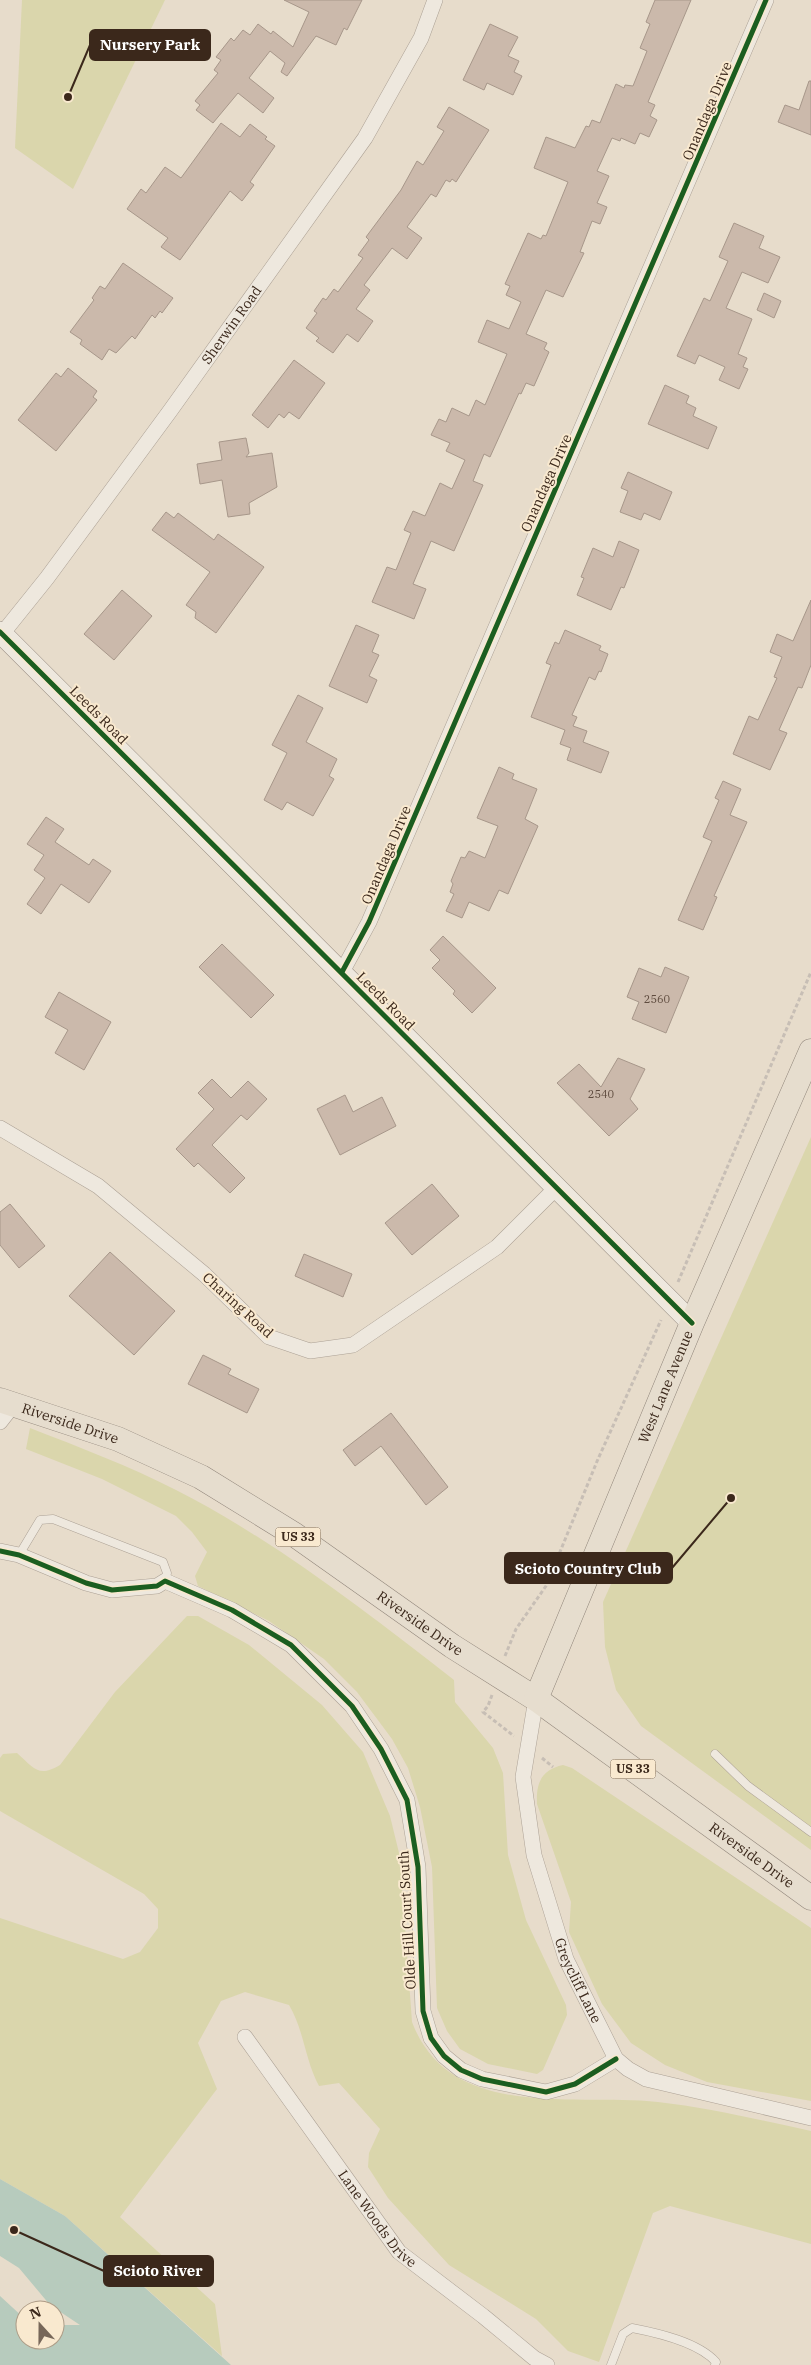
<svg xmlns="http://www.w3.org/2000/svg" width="811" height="2365" font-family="'IBM Plex Serif',serif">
<rect width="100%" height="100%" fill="#e7dccb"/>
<!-- green -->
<g fill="#dad6ac">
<polygon points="22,0 165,0 73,189 15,148"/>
<polygon points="811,1137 811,1850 641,1726 616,1690 605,1647 603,1602"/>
<path d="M 30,1428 C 79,1447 129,1466 176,1490 C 276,1541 366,1612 454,1680 L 455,1702 L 493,1748 L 503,1773 L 508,1855 L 526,1920 L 566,2005 L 567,2015 L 543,2070 L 537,2074 L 488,2064 L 460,2049 L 447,2031 L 437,2008 L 432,1867 L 420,1807 L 408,1768 L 392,1739 L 357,1692 L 324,1659 L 269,1621 L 198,1586 L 195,1576 L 207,1552 L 192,1532 L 176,1516 L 102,1479 L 26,1449 Z"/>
<path d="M 187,1616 L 198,1616 L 249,1645 L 322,1705 L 363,1752 L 390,1816 L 400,1857 L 412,2022 C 450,2122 574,2093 658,2102 C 710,2108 760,2120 811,2131 L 811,2244 L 670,2206 L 653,2213 L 599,2362 L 568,2351 L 536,2319 L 449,2265 L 388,2198 L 368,2167 L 369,2153 L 380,2129 L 339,2083 L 319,2086 C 305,2060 304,2030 289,2005 L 245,1992 L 221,2001 L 198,2043 L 217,2089 L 120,2217 L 215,2304 L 222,2356 L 65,2216 L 0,2179 L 0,1918 L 123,1959 L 140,1952 L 158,1928 L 158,1909 L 144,1894 L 0,1811 L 0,1758 L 3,1754 L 17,1753 C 34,1768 38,1778 60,1765 L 115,1692 Z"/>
<path d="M 563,1765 L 572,1768 L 811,1928 L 811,2101 L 707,2082 L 665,2065 L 631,2043 L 602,2004 L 569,1932 L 571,1902 L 537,1804 C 536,1783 541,1770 563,1765 Z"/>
</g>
<!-- water -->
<polygon fill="#b7cbbd" points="0,2179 65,2216 231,2365 0,2365 0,2296 25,2319 25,2340 55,2340 55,2325 80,2325 50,2305 19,2268 0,2256"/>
<!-- building -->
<g fill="#cbb9ab" stroke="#a7978a">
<polygon points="284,0 362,0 347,30 344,28 336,45 316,36 287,76 281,72 285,63 270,51 249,78 274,98 263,113 238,93 213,123 196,110 200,105 195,101 218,73 214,70 221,60 216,57 231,38 234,41 243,30 250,35 258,24 271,34 273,31 293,47 309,12"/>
<polygon points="655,0 691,0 648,102 655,105 650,116 657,120 649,137 640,133 635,144 621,138 620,141 612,138 597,171 609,176 597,203 607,207 600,224 592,221 580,252 584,253 563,297 546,290 526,334 547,343 544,349 549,352 534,386 526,383 521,394 519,393 490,457 484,454 473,481 483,485 454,551 431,541 413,584 426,589 414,619 372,602 387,567 396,570 411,533 404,530 413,511 425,516 440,483 452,489 465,460 446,451 450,443 431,435 439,419 446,422 452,408 469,416 476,400 485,405 507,354 478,342 487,320 509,329 521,302 506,295 510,286 505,284 528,233 541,239 543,235 546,236 568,182 534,168 546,137 575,148 586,126 589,127 592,120 600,123 616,84 624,88 625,85 633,86 647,51 640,48 650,24 646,22"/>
<polygon points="490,24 518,37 508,56 519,61 514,72 522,76 513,95 487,83 484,90 463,80"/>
<polygon points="809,81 811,81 811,135 778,122 785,105 799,110"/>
<polygon points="449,107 489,130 456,182 452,179 450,182 446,180 436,197 431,194 407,227 422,238 407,259 392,248 364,285 370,290 356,309 373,321 358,342 347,334 333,353 316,341 319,338 306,328 317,313 314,311 323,298 326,300 334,289 338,292 363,258 358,255 369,240 366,237 401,190 417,161 423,165 444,131 437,127"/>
<polygon points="221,123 240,137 250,124 267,137 265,139 275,146 250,182 254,185 242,201 230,191 180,260 161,247 168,238 127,209 141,189 146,193 165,167 181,178"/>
<polygon points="734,223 764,236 759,248 780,257 768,283 742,272 726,308 752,319 738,354 747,358 743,367 748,369 739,389 719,380 725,367 699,355 695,364 677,356 704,298 710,301 728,261 719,257"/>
<polygon points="123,263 173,298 162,313 160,311 155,318 152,315 135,339 132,336 116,353 109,349 102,360 80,344 82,340 70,332 94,300 92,298 100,286 105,289"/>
<polygon points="764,293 781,301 774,318 757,310"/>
<polygon points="294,360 325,383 299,419 289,412 284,418 279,414 268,428 252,415"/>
<polygon points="68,368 97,391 93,397 97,400 56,451 18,420 56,373 61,377"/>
<polygon points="665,385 689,396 686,403 696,408 693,416 717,427 708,449 648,424"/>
<polygon points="246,438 249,453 246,457 272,453 277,487 249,503 250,514 228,517 222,480 200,484 197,464 222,460 219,442"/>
<polygon points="628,472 672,492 660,520 644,513 641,520 620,512 628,491 621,488"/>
<polygon points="166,512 174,518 178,513 214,540 218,534 264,567 216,633 195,618 196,612 186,605 210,572 152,530"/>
<polygon points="619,541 639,550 624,588 621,587 611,610 577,595 584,578 581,577 593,548 613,557"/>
<polygon points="122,590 152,616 114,660 84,634"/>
<polygon points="811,600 811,665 802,688 798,687 779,730 787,733 770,770 733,754 749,716 758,720 777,678 774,677 782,657 770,652 777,634 793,641"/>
<polygon points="356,625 379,635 372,652 379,655 369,676 377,680 367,703 329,686"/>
<polygon points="565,630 601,646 599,650 608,654 601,672 599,671 595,680 589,677 572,715 577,717 573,726 587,731 583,742 609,752 601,773 567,760 571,748 560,744 565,730 531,717 551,665 546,663 555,642 559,644"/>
<polygon points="298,695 323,708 306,742 337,759 329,776 334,779 313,816 287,802 282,810 264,800 287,753 272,745"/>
<polygon points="499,767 514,774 512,779 537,789 525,819 538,826 508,894 499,890 489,911 469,902 462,918 446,911 454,894 450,892 453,884 451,881 461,857 465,858 469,851 485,858 498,826 477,818"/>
<polygon points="723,781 741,789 730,815 747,822 714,896 717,897 703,930 678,920 712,841 703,837 719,800 715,798"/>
<polygon points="46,817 64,829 55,842 89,865 93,859 111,871 89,903 61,884 41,914 27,904 45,878 34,870 44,855 27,844"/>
<polygon points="443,936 496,988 472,1013 453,994 455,991 432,968 440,960 430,950"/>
<polygon points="222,944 274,995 251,1018 199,967"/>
<polygon points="665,967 689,977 666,1033 632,1019 639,1002 627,997 639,968 661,977"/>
<polygon points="59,992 111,1022 84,1070 55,1053 68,1030 45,1017"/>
<polygon points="618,1058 645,1069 630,1099 638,1109 609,1136 557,1083 579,1064 601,1087"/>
<polygon points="212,1079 231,1098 248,1081 267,1099 247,1120 241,1115 212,1145 245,1178 230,1193 198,1163 194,1167 176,1149 214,1109 198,1093"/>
<polygon points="345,1095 353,1112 382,1097 396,1126 340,1155 317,1109"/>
<polygon points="432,1184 459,1216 412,1255 385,1223"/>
<polygon points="10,1204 45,1246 19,1268 0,1245 0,1212"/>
<polygon points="110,1252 175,1311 134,1355 69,1296"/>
<polygon points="304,1254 352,1274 343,1297 295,1276"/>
<polygon points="203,1355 231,1369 228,1374 259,1389 247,1413 188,1384"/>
<polygon points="391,1413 448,1487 426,1505 381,1446 355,1466 343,1450"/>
</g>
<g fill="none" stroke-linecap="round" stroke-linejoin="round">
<!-- lane casing -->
<g stroke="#aca195" stroke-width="9">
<g id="lane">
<polyline points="19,1555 40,1520 53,1519 163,1562 167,1573 165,1581"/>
<polyline points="715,1754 748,1786 811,1832"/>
<path d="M 611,2365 L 623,2334 L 632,2328 C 658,2333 698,2342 716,2362 L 715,2365"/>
</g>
</g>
<!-- street casing -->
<g stroke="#aca195" stroke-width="16">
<g id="street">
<path id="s1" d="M 2,634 L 47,578 L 170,411 L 365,138 L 421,38 L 435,0"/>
<polyline points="342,972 369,922 766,0"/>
<polyline points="0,1128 98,1186 204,1274 269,1337 310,1351 353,1345 497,1247 556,1188"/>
<polyline points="0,1422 14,1404"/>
<polyline points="0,1551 19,1555 86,1583 112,1590 157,1586 165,1581 232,1610 291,1645 352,1706 381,1749 407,1800 418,1867 423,2011 431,2038 444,2056 461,2070 482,2079 546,2092 575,2084 616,2059"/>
<path id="s2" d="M 536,1699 L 523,1777 L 534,1855 L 566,1959 L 616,2059 L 628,2069 L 646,2079 L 811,2118"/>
<path id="s3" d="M 245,2037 L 399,2252 L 483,2316 L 534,2358 L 547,2365"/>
</g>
</g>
<!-- secondary casing -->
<g stroke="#9b9084" stroke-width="22">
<polyline id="secondary" points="0,632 692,1323"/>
</g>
<!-- primary casing -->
<g stroke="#91867b" stroke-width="25">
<g id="primary">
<path id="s4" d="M 0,1400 L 118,1439 L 201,1477 L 295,1535 L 452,1646 L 536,1699 L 811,1898"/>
<path id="s5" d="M 536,1699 L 692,1323 L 811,1051"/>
</g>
</g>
<!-- path -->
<g stroke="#c7beb5" stroke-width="3" stroke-dasharray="4 2.5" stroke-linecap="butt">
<polyline points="678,1282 811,972"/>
<polyline points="505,1656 516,1629 546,1586 598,1459 661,1320"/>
<polyline points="492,1695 488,1706 483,1712 514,1736"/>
<polyline points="542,1758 553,1767"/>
</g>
<!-- lane -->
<use href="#lane" stroke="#eee8de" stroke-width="8"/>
<!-- street -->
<use href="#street" stroke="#eee8de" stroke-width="15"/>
<!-- secondary -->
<use href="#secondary" stroke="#eee8de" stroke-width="21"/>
<!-- primary -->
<use href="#primary" stroke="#e6ddce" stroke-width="24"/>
<!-- cycleway casing -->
<g stroke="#f9e9cf" stroke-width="8">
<g id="cycleway">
<polyline points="0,632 692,1323"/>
<polyline points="342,972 369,922 766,0"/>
<polyline points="0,1551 19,1555 86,1583 112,1590 157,1586 165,1581 232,1610 291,1645 352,1706 381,1749 407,1800 418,1867 423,2011 431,2038 444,2056 461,2070 482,2079 546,2092 575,2084 616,2059"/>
</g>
</g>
<!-- cycleway -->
<use href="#cycleway" stroke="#1b5e20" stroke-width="5"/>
</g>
<g text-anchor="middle" stroke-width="4" stroke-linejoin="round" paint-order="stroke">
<!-- number labels -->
<g font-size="11" fill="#5f4c3f">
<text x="657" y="1003">2560</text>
<text x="601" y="1098">2540</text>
</g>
<!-- shield labels -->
<g fill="#f9e9cf" stroke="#746251" stroke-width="1">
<rect x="275.5" y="1527.5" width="45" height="19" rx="4"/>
<rect x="610.5" y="1759.5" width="45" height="19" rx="4"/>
</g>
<g font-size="12" font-weight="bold" fill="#3b281b">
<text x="298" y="1541">US 33</text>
<text x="633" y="1773">US 33</text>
</g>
<!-- street labels -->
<g font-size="14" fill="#3b281b" stroke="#f9e9cf">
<text transform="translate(707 111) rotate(-67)" y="5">Onandaga Drive</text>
<text dy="5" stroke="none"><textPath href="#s1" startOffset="385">Sherwin Road</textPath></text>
<text transform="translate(546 483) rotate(-66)" y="5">Onandaga Drive</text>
<text transform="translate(99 715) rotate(45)" y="5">Leeds Road</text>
<text transform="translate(386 855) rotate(-67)" y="5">Onandaga Drive</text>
<text transform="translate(386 1001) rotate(45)" y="5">Leeds Road</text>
<text transform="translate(238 1305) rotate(42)" y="5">Charing Road</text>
<text dy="5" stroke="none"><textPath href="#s5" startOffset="338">West Lane Avenue</textPath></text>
<text dy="5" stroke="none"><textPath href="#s4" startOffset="74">Riverside Drive</textPath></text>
<text dy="5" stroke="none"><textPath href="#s4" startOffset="479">Riverside Drive</textPath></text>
<text dy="5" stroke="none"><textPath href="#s4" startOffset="884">Riverside Drive</textPath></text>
<text transform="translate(407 1920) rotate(-93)" y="5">Olde Hill Court South</text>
<text dy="5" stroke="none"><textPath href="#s2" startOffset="291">Greycliff Lane</textPath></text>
<text dy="5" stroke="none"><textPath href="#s3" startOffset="225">Lane Woods Drive</textPath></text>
</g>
</g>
<!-- callouts -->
<path fill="none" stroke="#3b281b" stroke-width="2" d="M68 97L90 45M731 1498L672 1568M14 2230L104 2271"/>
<g fill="#3b281b" stroke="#f9e9cf" stroke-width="2">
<circle cx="68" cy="97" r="5"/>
<circle cx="731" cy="1498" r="5"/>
<circle cx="14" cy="2230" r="5"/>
</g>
<g fill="#3b281b" stroke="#3b281b" stroke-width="2">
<rect x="90" y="30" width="120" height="30" rx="5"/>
<rect x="505" y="1553" width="167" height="30" rx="5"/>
<rect x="104" y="2256" width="109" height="30" rx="5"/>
</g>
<g font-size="15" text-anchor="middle" font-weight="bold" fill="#fff">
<text x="150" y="50">Nursery Park</text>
<text x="588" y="1574">Scioto Country Club</text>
<text x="158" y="2276">Scioto River</text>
</g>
<!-- north arrow -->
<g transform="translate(40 2325) rotate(339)"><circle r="24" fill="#f9e9cf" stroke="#ad9c87"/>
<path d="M0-4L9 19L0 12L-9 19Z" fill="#776759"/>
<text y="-8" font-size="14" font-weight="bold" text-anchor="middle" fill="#3b281b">N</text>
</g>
</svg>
